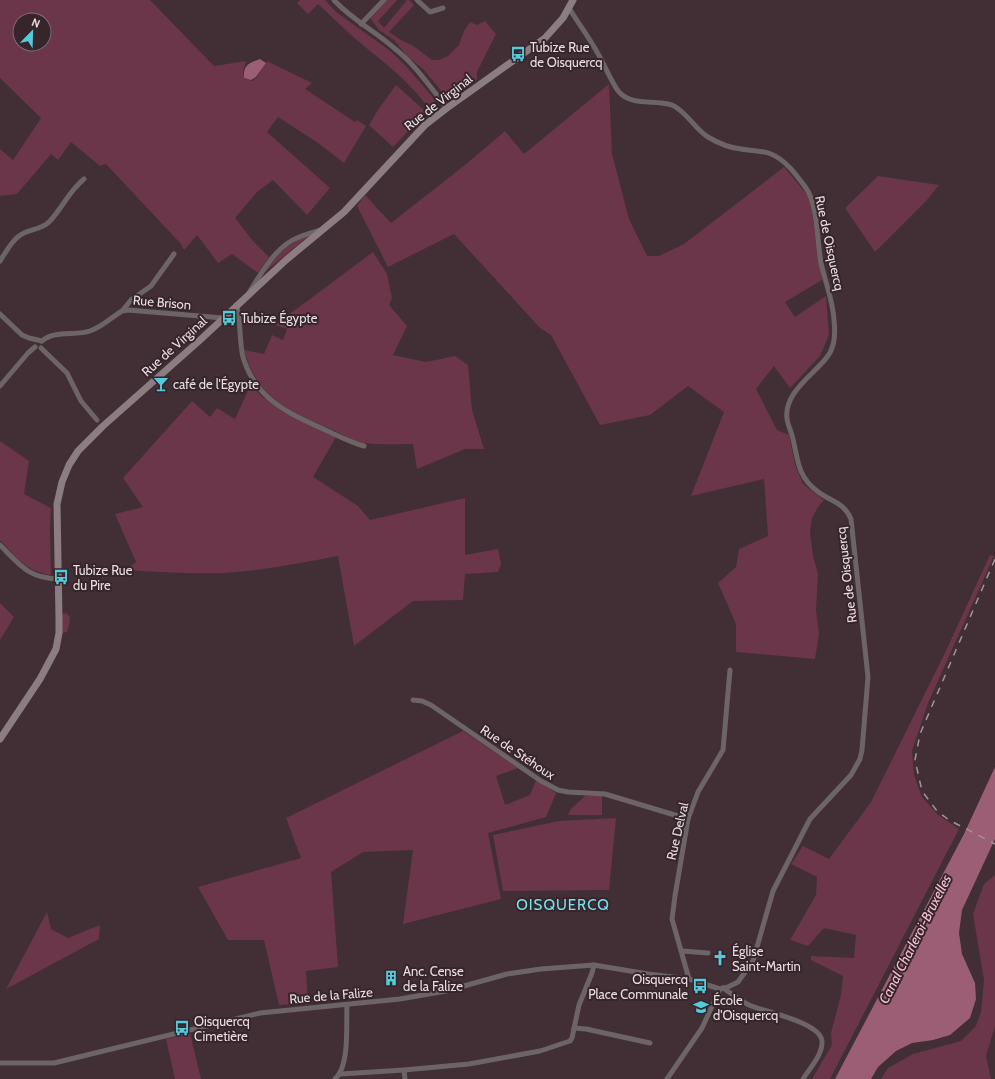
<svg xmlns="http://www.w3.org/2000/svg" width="995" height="1079" font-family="Cabin,sans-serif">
<rect width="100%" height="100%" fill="#412f35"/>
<!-- green -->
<g fill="#6b354a" fill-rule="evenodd">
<path d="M 0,0 L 150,0 L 214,66 L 246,61 L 243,72 L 244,78 L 252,81 L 257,77 L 267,61 L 312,83 L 305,89 L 355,122 L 357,120 L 366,126 L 344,163 L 318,143 L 278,117 L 267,132 L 330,188 L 307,215 L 273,180 L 257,192 L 235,218 L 253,241 L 269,257 L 258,273 L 232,254 L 218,263 L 197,235 L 184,250 L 181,244 L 106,164 L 100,166 L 71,142 L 58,160 L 51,154 L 17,194 L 0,196 L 0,149 L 13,160 L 41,118 L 0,78 ZM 20,20 L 44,20 L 44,44 L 20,44 Z"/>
<path d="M 300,0 L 325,0 L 336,12 L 389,50 L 405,65 L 436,101 L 427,106 C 405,76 377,58 350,34 C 339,24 329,14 318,4 L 308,14 L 297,3 Z"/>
<polygon points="387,0 397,0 378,21 384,28 407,0 409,0 414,5 389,32 401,40 412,45 432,60 439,60 448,56 459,45 464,31 470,22 477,25 485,21 496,34 477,72 477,79 459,94 448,99 424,70 407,56 394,40 379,30 370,18"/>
<polygon points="609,84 612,154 629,219 647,256 659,256 684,244 784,167 810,198 822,280 785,302 795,317 826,296 829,335 820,356 790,388 774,366 756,389 777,430 789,435 795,465 803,484 824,500 818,507 812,518 810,533 813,556 818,574 816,610 819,634 815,659 736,652 736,624 718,583 736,567 739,549 768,536 764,479 691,496 724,412 688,386 650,415 600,425 551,335 540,328 454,234 388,267 357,206 365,195 391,223 465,165 505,131 524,154"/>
<polygon points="396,85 426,112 393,147 369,125 378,110"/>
<polygon points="878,176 939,185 926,201 875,252 845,208"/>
<path d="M 310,235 L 266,271 L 265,271 C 280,252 287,244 310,235 Z"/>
<path d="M 373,252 L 387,274 L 392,298 L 389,305 L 407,326 L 393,355 L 426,362 L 455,356 L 468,365 L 472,410 L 484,449 L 465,449 L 417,469 L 413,444 C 397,444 380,445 364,443 C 354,442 342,434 333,430 C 291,412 257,399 244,350 L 264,354 L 272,335 L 283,340 L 287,329 L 275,325 Z"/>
<path d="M 251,384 L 261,396 L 283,412 L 336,437 L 313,477 L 358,506 L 370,520 L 465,498 L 465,555 L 498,549 L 501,564 L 498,572 L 465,574 L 463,600 L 413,601 L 354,646 L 338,556 C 300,563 262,571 223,573 C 191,574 158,572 126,570 L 136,562 L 115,514 L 143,507 L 123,478 L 192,401 L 210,417 L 217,408 L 235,419 Z"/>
<path d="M 0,441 L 29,461 L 24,494 L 51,508 L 50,527 L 51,575 C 25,571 17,558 0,540 Z"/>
<polygon points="990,555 994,556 928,703 912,751 914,775 922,797 937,814 959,829 830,1079 812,1079 832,1045 831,1033 841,995 843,976 811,960 811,956 854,958 856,935 824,928 808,946 790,940 816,895 817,877 791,864 803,846 829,859 871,802 945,653"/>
<polygon points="0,603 14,617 0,640"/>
<polygon points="66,613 70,617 69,625 67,632 62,633 62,614"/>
<polygon points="463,731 518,768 496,776 505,805 530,795 536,780 556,793 546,817 488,833 501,899 403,924 413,850 363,852 331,872 338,967 306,971 308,1003 279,1005 264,940 228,940 198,887 301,858 286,818"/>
<polygon points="585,796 602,796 602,815 568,815 570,810"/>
<polygon points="616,818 609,890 503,891 493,835 559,821"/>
<polygon points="995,875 995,1026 986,1056 991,1079 881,1079 888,1068 913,1054 961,1041 976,1026 981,1012 984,980 973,914 984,884"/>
<polygon points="47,912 51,929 68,938 100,925 99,939 6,989"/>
<polygon points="190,1033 201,1079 175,1079 166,1039"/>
</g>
<!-- water -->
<g fill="#9b5e74">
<path d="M 260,59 L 266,63 L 256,77 L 251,80 L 244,78 C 243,65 249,63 260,59 Z"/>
<polygon points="995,767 995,839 962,910 959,933 962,954 975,983 976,999 970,1018 950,1035 933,1040 912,1043 896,1051 878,1067 871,1079 835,1079 964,834"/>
</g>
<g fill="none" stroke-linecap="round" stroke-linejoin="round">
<!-- street -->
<g stroke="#6d6466" stroke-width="5">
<path d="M 334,0 C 351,19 375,31 394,48 C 415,64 430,87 447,108"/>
<polyline points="417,0 430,12 443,8"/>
<polyline points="361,24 384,0"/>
<path d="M 0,261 C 6,252 13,238 24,233 C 32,229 42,229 49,222 C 62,209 68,192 84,179"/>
<path d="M 250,291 C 260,275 272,254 288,243 C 298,236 309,234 320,230"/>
<path d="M 236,305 C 241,316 239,342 243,357 C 255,398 286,412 321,428 C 335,434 349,442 364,446"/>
<polyline points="123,310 131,300 151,286 174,254"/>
<polyline points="0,314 22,335 29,338 42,341"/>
<path d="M 42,341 C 54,330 76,336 90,331 C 102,327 112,317 122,311 L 128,310 L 223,318"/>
<polyline points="41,348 67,373 81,401 97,420"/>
<polyline points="0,386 28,353 35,347"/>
<path d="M 0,545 C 20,565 28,578 58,579"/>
<polyline points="413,700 422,701 431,705 541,781 558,790 568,792 605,794 688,819"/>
<polyline points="682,951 708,953"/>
<polyline points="689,979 672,919 675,896 688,819 698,792 723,750 730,670"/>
<path d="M 723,988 C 732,994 740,1000 749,1005 C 765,1012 820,1022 822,1041 C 823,1054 810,1068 803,1079"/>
<polyline points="574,1028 586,1029 650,1043"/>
<path d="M 0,1063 L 54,1063 L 260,1013 L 400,999 L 446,991 L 507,974 L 541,969 L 594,965 L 648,974 L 689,979 L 720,989 L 728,987 L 738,982 L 753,961 L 773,891 L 810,819 L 851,775 L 860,759 L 862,750 L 868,677 L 851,519 C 844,502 831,502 817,491 C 798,477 798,461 793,439 C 792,433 788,426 787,419 C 784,396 806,380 820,365 C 825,360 830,355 832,348 C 835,340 835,329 834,320 C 833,300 825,282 821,263 C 817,242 818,205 806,188 C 797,176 786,160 771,154 C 762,150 751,151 741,149 C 730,148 718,143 708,137 C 695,129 686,111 672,105 C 654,99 633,107 619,92 C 611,82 604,63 597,52 C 589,37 578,23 569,8"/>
<polyline points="404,1070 405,1079"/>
<polyline points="341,1074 404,1070 469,1064 540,1051 570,1041 572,1038 579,1005 592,973 594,965"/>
<path d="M 335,1079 C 350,1066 346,1024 347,1005"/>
<polyline points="667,1079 702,1028 720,989"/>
</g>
<!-- secondary -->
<polyline stroke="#8b7d82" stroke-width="7" points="0,739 40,679 56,649 59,633 59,619 57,504 62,482 69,465 78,451 103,426 199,341 286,260 344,212 425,125 447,108 545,38 563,18 573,0"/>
<!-- rail -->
<polyline stroke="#a39499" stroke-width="1.5" stroke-dasharray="7 7" stroke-linecap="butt" points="995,559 920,734 915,760 922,791 937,811 949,820 995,844"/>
</g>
<!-- icons -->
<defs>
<g id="bus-bare" transform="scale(1.2)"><path d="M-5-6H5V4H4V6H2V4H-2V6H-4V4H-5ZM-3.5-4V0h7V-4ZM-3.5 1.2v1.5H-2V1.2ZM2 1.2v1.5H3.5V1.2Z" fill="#53cbda" stroke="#36252b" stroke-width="2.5" paint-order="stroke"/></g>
<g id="bar-bare" transform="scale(1.2)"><path d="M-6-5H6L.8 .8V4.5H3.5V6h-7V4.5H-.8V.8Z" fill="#53cbda" stroke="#36252b" stroke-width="2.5" paint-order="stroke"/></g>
<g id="church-bare" transform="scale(1.2)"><path d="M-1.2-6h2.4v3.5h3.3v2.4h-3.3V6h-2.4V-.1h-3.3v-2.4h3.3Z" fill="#53cbda" stroke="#36252b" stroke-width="2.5" paint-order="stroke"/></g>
<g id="building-bare" transform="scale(1.2)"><path d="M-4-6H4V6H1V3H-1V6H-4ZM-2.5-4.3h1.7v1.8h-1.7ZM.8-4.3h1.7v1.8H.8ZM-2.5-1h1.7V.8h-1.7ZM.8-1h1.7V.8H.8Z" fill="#53cbda" stroke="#36252b" stroke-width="2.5" paint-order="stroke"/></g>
<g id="school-bare" transform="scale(1.2)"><path d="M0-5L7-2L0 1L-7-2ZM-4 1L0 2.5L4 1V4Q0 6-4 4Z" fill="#53cbda" stroke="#36252b" stroke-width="2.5" paint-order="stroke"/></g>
</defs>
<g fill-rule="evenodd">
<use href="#bus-bare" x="518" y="54"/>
<use href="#bus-bare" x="229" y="318"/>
<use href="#bar-bare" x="161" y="384"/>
<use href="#bus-bare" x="61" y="577"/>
<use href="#church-bare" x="720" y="958"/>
<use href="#building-bare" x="391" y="978"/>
<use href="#bus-bare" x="700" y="986"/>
<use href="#school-bare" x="701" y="1007"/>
<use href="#bus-bare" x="182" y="1028"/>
</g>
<g text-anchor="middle" stroke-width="4" stroke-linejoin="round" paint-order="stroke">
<!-- poi labels -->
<g font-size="13" fill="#e9dde1" stroke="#36252b" text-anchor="start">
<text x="530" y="52">Tubize Rue<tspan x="530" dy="15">de Oisquercq</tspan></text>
<text x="241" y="323">Tubize Égypte</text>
<text x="173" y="389">café de l'Égypte</text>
<text x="73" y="575">Tubize Rue<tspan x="73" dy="15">du Pire</tspan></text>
<text x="732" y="956">Église<tspan x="732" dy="15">Saint-Martin</tspan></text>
<text x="403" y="976">Anc. Cense<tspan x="403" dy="15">de la Falize</tspan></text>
<text x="688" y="984" text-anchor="end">Oisquercq<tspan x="688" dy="15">Place Communale</tspan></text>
<text x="713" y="1005">École<tspan x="713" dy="15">d'Oisquercq</tspan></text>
<text x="194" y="1026">Oisquercq<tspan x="194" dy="15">Cimetière</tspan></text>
</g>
<!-- street labels -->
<g font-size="13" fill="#e9dde1" stroke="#36252b">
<text transform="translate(438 102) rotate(-38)" y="5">Rue de Virginal</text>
<text transform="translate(830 243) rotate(78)" y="5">Rue de Oisquercq</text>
<text transform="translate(162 302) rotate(5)" y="5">Rue Brison</text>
<text transform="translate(174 346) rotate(-42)" y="5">Rue de Virginal</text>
<text transform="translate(846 575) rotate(-97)" y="5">Rue de Oisquercq</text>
<text transform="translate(518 752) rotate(34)" y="5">Rue de Stéhoux</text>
<text transform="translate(677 831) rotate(-77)" y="5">Rue Delval</text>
<text transform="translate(331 995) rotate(-5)" y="5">Rue de la Falize</text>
</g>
<!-- water labels -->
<g font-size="14" font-style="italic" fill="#f8c0d3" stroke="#36252b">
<text transform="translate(915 939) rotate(-63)" y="5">Canal Charleroi-Bruxelles</text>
</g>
<!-- quarter labels -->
<g font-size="15" letter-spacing="1" fill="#78e2f0" stroke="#36252b">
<text x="563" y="910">OISQUERCQ</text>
</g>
</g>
<!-- north arrow -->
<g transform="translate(32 32) rotate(23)"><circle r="19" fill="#36252b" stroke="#7e6f74"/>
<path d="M0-3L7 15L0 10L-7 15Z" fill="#53cbda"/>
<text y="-6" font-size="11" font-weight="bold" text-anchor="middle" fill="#e9dde1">N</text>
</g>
</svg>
